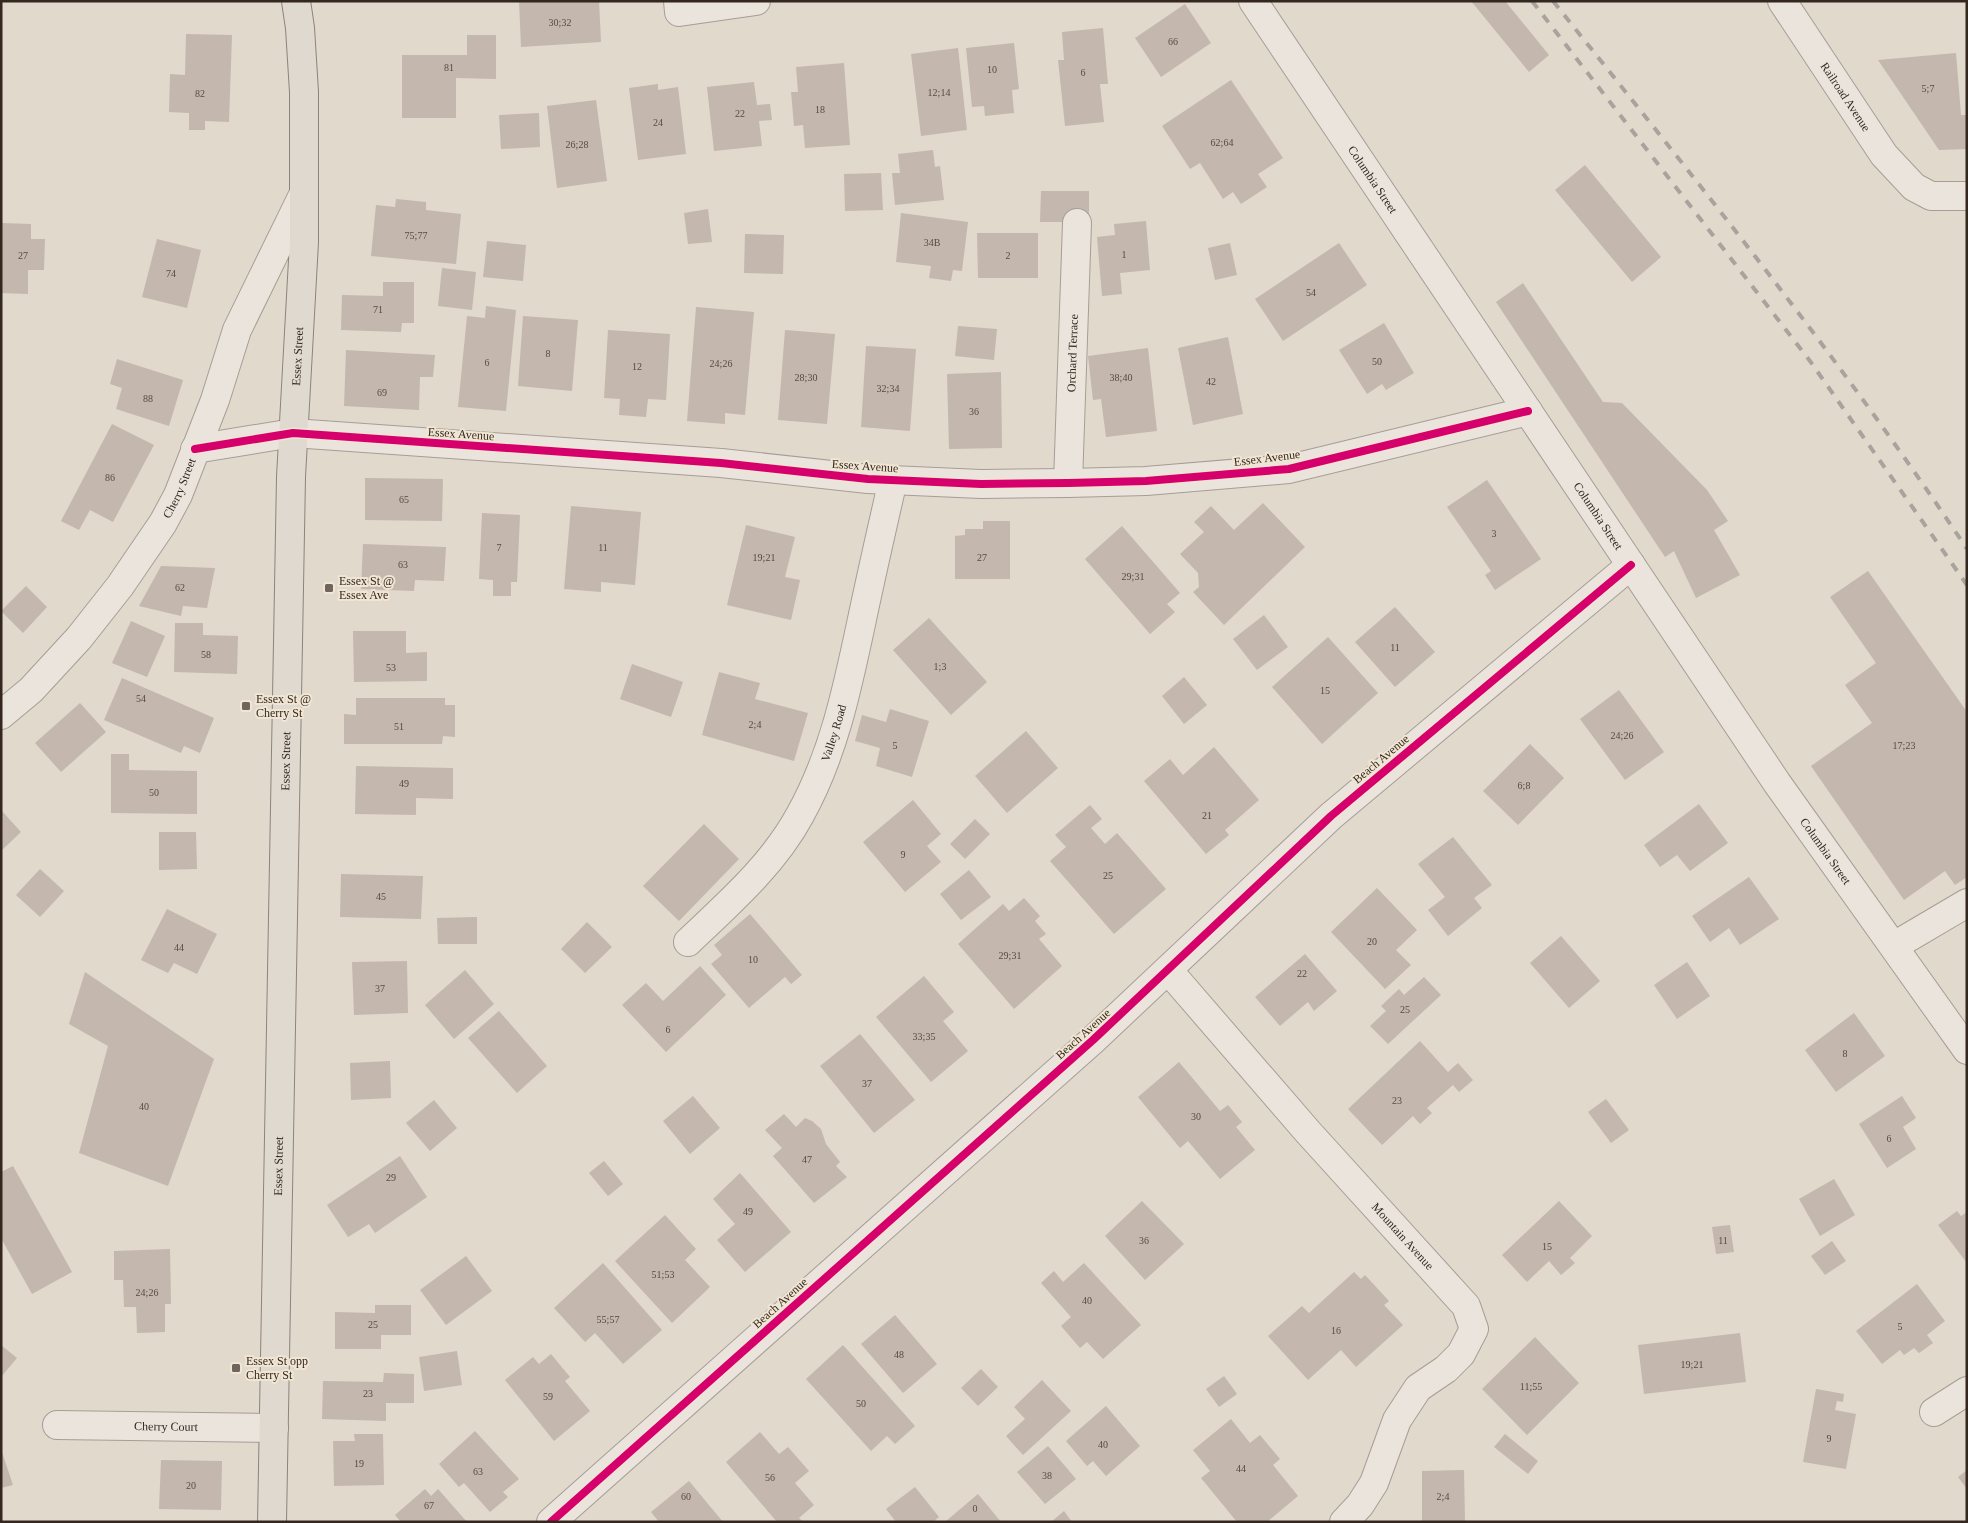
<svg xmlns="http://www.w3.org/2000/svg" width="1968" height="1523" font-family="'Times New Roman',serif">
<rect width="100%" height="100%" fill="#e1d9cc"/>
<!-- building -->
<g fill="#c4b7ad">
<polygon points="519,1 599,1 601,42 521,47"/>
<polygon points="1471,1 1505,1 1549,55 1529,72"/>
<polygon points="1185,4 1211,43 1161,77 1135,38"/>
<polygon points="1103,28 1108,84 1100,84 1104,122 1065,126 1058,60 1064,60 1062,32"/>
<polygon points="186,34 232,35 229,122 205,121 205,130 189,130 189,113 169,112 170,74 185,75"/>
<polygon points="467,35 496,35 496,79 456,78 456,118 402,118 402,55 467,55"/>
<polygon points="1014,43 1019,89 1012,90 1014,113 985,116 984,106 972,107 966,48"/>
<polygon points="958,48 967,130 921,136 911,54"/>
<polygon points="1956,53 1961,115 1967,115 1967,149 1939,150 1878,60"/>
<polygon points="844,63 850,145 805,148 803,125 794,126 791,92 798,92 796,67"/>
<polygon points="1231,80 1283,158 1258,174 1267,187 1241,204 1233,192 1223,199 1200,163 1190,169 1162,126"/>
<polygon points="754,82 757,105 770,104 772,120 759,121 762,146 714,151 707,87"/>
<polygon points="658,84 658,90 678,87 686,154 638,160 629,88"/>
<polygon points="596,100 607,181 557,188 547,106"/>
<polygon points="539,113 540,147 501,149 499,115"/>
<polygon points="933,150 935,167 940,166 944,200 895,205 892,173 900,173 898,154"/>
<polygon points="1585,165 1661,257 1632,282 1555,190"/>
<polygon points="881,173 883,210 845,211 844,174"/>
<polygon points="1041,191 1089,191 1089,215 1069,215 1069,222 1040,222"/>
<polygon points="396,199 426,202 426,210 461,214 456,264 371,256 376,205 395,207"/>
<polygon points="708,209 712,242 688,244 684,213"/>
<polygon points="901,213 968,222 962,271 953,270 951,281 929,278 931,266 896,262"/>
<polygon points="1146,221 1150,270 1120,273 1122,294 1102,296 1097,237 1115,235 1114,224"/>
<polygon points="1,223 31,224 31,239 45,239 44,270 28,270 28,294 1,293"/>
<polygon points="977,233 1038,233 1038,278 978,278"/>
<polygon points="745,234 784,235 783,274 744,273"/>
<polygon points="157,239 201,250 187,308 142,297"/>
<polygon points="487,241 526,245 523,281 483,277"/>
<polygon points="1230,243 1237,275 1215,280 1208,248"/>
<polygon points="1339,243 1367,285 1283,341 1255,299"/>
<polygon points="442,268 476,272 472,310 438,306"/>
<polygon points="383,282 414,282 414,323 402,323 401,332 341,330 342,295 383,296"/>
<polygon points="1523,283 1603,402 1622,403 1707,490 1728,521 1714,530 1740,575 1696,598 1674,551 1665,557 1496,302"/>
<polygon points="486,306 516,310 506,411 458,407 467,316 485,318"/>
<polygon points="696,307 754,312 745,415 725,413 725,424 687,421"/>
<polygon points="523,316 578,320 572,391 518,386"/>
<polygon points="1384,323 1414,373 1386,390 1382,384 1367,394 1339,350"/>
<polygon points="958,326 997,329 994,360 955,356"/>
<polygon points="608,330 670,334 666,400 648,399 646,417 619,415 620,399 604,398"/>
<polygon points="785,330 835,334 827,424 778,420"/>
<polygon points="1228,337 1243,414 1193,425 1178,348"/>
<polygon points="866,346 916,349 910,431 861,427"/>
<polygon points="1148,348 1157,431 1106,437 1101,399 1093,400 1088,356"/>
<polygon points="346,350 435,355 433,377 420,377 419,410 344,406"/>
<polygon points="117,359 183,380 169,426 116,409 122,388 110,384"/>
<polygon points="1001,372 1002,448 949,449 947,374"/>
<polygon points="112,424 154,445 113,522 90,510 79,530 61,521"/>
<polygon points="365,478 443,479 442,521 365,520"/>
<polygon points="1487,480 1541,559 1495,590 1485,575 1491,571 1447,507"/>
<polygon points="1263,503 1305,547 1224,625 1193,592 1199,587 1198,573 1180,554 1204,532 1194,522 1211,506 1234,530"/>
<polygon points="571,506 641,512 635,585 601,582 601,592 564,589"/>
<polygon points="482,513 520,515 517,582 511,582 511,596 493,596 493,580 479,579"/>
<polygon points="983,521 1010,521 1010,579 955,579 955,536 965,535 965,529 983,529"/>
<polygon points="746,525 795,537 785,577 800,580 791,620 727,605"/>
<polygon points="1122,526 1180,593 1167,604 1175,612 1150,634 1085,559"/>
<polygon points="363,544 446,547 444,581 415,580 414,591 361,589"/>
<polygon points="161,566 215,568 207,608 183,606 181,616 139,606"/>
<polygon points="1868,571 1967,712 1967,877 1955,885 1945,871 1904,900 1811,766 1872,723 1845,685 1876,663 1830,597"/>
<polygon points="26,586 47,607 23,633 1,611"/>
<polygon points="1395,607 1435,652 1395,687 1355,642"/>
<polygon points="1264,615 1288,647 1257,670 1233,639"/>
<polygon points="929,618 987,682 951,715 893,650"/>
<polygon points="131,621 165,636 147,677 112,663"/>
<polygon points="175,623 203,623 203,635 238,636 237,674 174,672"/>
<polygon points="353,631 406,631 406,653 427,652 427,681 354,682"/>
<polygon points="1328,637 1378,693 1322,744 1272,687"/>
<polygon points="632,664 683,682 671,717 620,699"/>
<polygon points="719,672 760,683 755,699 808,713 794,761 702,735"/>
<polygon points="1184,677 1207,705 1184,724 1162,696"/>
<polygon points="122,678 214,718 200,753 184,746 181,753 104,720"/>
<polygon points="1619,690 1664,752 1625,780 1580,719"/>
<polygon points="356,698 445,698 445,705 455,705 455,737 443,736 442,744 344,744 344,714 356,715"/>
<polygon points="80,703 106,732 61,772 35,743"/>
<polygon points="890,709 929,721 912,777 876,766 880,748 855,741 862,715 886,722"/>
<polygon points="1026,731 1058,768 1007,813 975,776"/>
<polygon points="1530,744 1564,778 1518,825 1483,791"/>
<polygon points="1214,747 1259,800 1225,830 1229,835 1206,854 1144,781 1170,759 1183,775"/>
<polygon points="111,754 129,754 129,770 197,771 197,814 111,813"/>
<polygon points="356,766 453,768 453,799 416,798 416,815 355,814"/>
<polygon points="913,800 941,834 927,846 941,862 905,892 863,842"/>
<polygon points="1699,804 1728,843 1690,871 1677,855 1660,867 1644,845"/>
<polygon points="1090,805 1102,819 1091,828 1105,844 1117,833 1166,889 1114,934 1050,861 1066,847 1055,835"/>
<polygon points="1,810 21,832 1,851"/>
<polygon points="975,819 990,834 965,859 950,844"/>
<polygon points="704,824 739,859 679,921 643,886"/>
<polygon points="159,832 196,832 197,869 159,870"/>
<polygon points="1453,837 1492,885 1474,898 1482,908 1448,936 1428,910 1445,897 1418,864"/>
<polygon points="40,869 64,891 40,917 16,895"/>
<polygon points="969,870 991,897 961,920 940,894"/>
<polygon points="341,874 423,876 421,919 340,917"/>
<polygon points="1749,877 1779,919 1740,945 1729,928 1710,942 1692,916"/>
<polygon points="1377,888 1417,930 1396,950 1411,965 1385,989 1331,932"/>
<polygon points="1024,898 1040,916 1035,921 1046,934 1039,939 1062,966 1014,1009 958,944 1003,904 1009,911"/>
<polygon points="167,909 217,934 197,974 174,963 168,973 141,960"/>
<polygon points="750,914 802,975 791,984 785,977 749,1008 711,964 722,955 714,945"/>
<polygon points="477,917 477,944 438,944 437,918"/>
<polygon points="587,922 612,947 585,973 561,949"/>
<polygon points="1561,936 1600,981 1569,1008 1530,963"/>
<polygon points="1305,954 1337,991 1314,1011 1308,1002 1280,1026 1255,997"/>
<polygon points="407,961 408,1013 354,1015 352,962"/>
<polygon points="1687,962 1710,996 1677,1019 1654,985"/>
<polygon points="700,966 726,995 666,1052 622,1005 646,983 663,1001"/>
<polygon points="465,970 494,1004 454,1039 425,1005"/>
<polygon points="85,972 214,1059 168,1186 79,1153 108,1046 69,1024"/>
<polygon points="924,976 954,1012 943,1021 968,1051 931,1082 876,1017"/>
<polygon points="1424,977 1441,995 1388,1044 1370,1026 1386,1011 1381,1006 1399,989 1404,995"/>
<polygon points="499,1011 547,1066 517,1093 468,1038"/>
<polygon points="1854,1013 1885,1056 1836,1092 1805,1050"/>
<polygon points="860,1034 915,1100 874,1133 820,1066"/>
<polygon points="1420,1041 1448,1072 1458,1063 1473,1080 1459,1092 1453,1085 1427,1108 1432,1113 1420,1124 1413,1116 1382,1145 1348,1109"/>
<polygon points="390,1061 391,1098 351,1100 350,1063"/>
<polygon points="1179,1062 1220,1111 1228,1105 1242,1122 1236,1127 1255,1150 1220,1179 1188,1141 1180,1148 1138,1097"/>
<polygon points="693,1096 720,1128 690,1154 663,1121"/>
<polygon points="1902,1096 1916,1118 1903,1127 1916,1149 1887,1168 1859,1124"/>
<polygon points="1606,1099 1629,1130 1611,1143 1588,1112"/>
<polygon points="434,1100 457,1128 430,1151 406,1123"/>
<polygon points="784,1114 796,1127 805,1118 812,1121 821,1129 826,1144 840,1162 836,1166 847,1177 814,1203 773,1156 782,1148 765,1130"/>
<polygon points="400,1156 427,1197 375,1233 369,1224 348,1237 327,1205"/>
<polygon points="604,1161 623,1184 608,1196 589,1173"/>
<polygon points="13,1166 72,1272 32,1294 1,1238 1,1172"/>
<polygon points="740,1173 791,1232 745,1272 717,1240 735,1224 713,1199"/>
<polygon points="1834,1179 1855,1215 1820,1236 1799,1199"/>
<polygon points="1142,1201 1184,1244 1145,1280 1105,1236"/>
<polygon points="1559,1201 1592,1236 1570,1258 1575,1263 1561,1275 1549,1261 1527,1282 1502,1255"/>
<polygon points="1957,1211 1961,1216 1967,1212 1967,1263 1938,1225"/>
<polygon points="665,1215 696,1249 685,1260 710,1287 672,1323 615,1261"/>
<polygon points="1730,1225 1734,1252 1716,1254 1712,1227"/>
<polygon points="1832,1241 1846,1261 1825,1275 1811,1256"/>
<polygon points="170,1249 171,1304 165,1304 165,1332 137,1333 136,1307 124,1307 123,1280 114,1280 114,1251"/>
<polygon points="466,1256 492,1291 446,1325 420,1290"/>
<polygon points="603,1263 662,1330 623,1364 595,1333 585,1342 554,1308"/>
<polygon points="1084,1263 1141,1325 1103,1359 1087,1342 1080,1348 1061,1326 1071,1317 1041,1283 1054,1271 1063,1282"/>
<polygon points="1354,1272 1361,1279 1365,1275 1389,1301 1384,1305 1403,1325 1356,1367 1341,1350 1308,1380 1268,1336 1302,1306 1309,1313"/>
<polygon points="1917,1284 1945,1321 1927,1335 1933,1343 1919,1353 1914,1348 1904,1355 1900,1350 1882,1364 1856,1331"/>
<polygon points="375,1305 411,1305 411,1335 381,1335 381,1349 335,1349 335,1312 375,1313"/>
<polygon points="895,1315 937,1364 903,1393 861,1344"/>
<polygon points="1740,1333 1746,1382 1644,1394 1638,1345"/>
<polygon points="1535,1337 1579,1383 1527,1435 1482,1389"/>
<polygon points="1,1345 17,1358 1,1377"/>
<polygon points="843,1345 915,1426 895,1444 887,1436 871,1451 806,1379"/>
<polygon points="457,1351 462,1385 424,1391 419,1357"/>
<polygon points="551,1354 570,1377 565,1381 590,1411 554,1441 505,1380 533,1357 539,1364"/>
<polygon points="981,1369 998,1387 978,1406 961,1388"/>
<polygon points="384,1373 414,1374 414,1403 386,1403 386,1421 322,1419 323,1381 383,1382"/>
<polygon points="1224,1376 1237,1394 1219,1407 1206,1389"/>
<polygon points="1042,1380 1071,1411 1023,1455 1006,1436 1025,1419 1014,1407"/>
<polygon points="1816,1389 1844,1394 1843,1402 1837,1401 1835,1410 1856,1414 1846,1469 1803,1462"/>
<polygon points="1106,1406 1140,1446 1106,1476 1093,1461 1087,1466 1066,1441"/>
<polygon points="1231,1419 1250,1443 1260,1435 1280,1459 1273,1465 1298,1496 1267,1522 1237,1522 1201,1478 1210,1471 1193,1450"/>
<polygon points="475,1431 519,1479 503,1492 508,1497 490,1512 464,1483 459,1487 439,1464"/>
<polygon points="760,1432 779,1454 788,1447 809,1471 795,1483 814,1505 799,1518 803,1522 777,1522 726,1462"/>
<polygon points="354,1434 383,1434 384,1485 334,1486 333,1441 355,1441"/>
<polygon points="1505,1434 1538,1461 1528,1474 1494,1447"/>
<polygon points="1048,1446 1076,1479 1045,1504 1017,1472"/>
<polygon points="1,1449 13,1485 1,1488"/>
<polygon points="161,1460 222,1461 221,1510 159,1509"/>
<polygon points="1464,1470 1465,1522 1422,1522 1422,1471"/>
<polygon points="1967,1470 1967,1489 1958,1477"/>
<polygon points="689,1481 723,1522 659,1522 651,1512"/>
<polygon points="915,1487 939,1517 933,1522 896,1522 886,1509"/>
<polygon points="425,1489 431,1496 438,1489 467,1522 401,1522 395,1515"/>
<polygon points="978,1494 1001,1522 945,1522"/>
<polygon points="1064,1511 1072,1522 1051,1522"/>
</g>
<g fill="none" stroke-linecap="round" stroke-linejoin="round">
<!-- minor casing -->
<g stroke="#a69e95" stroke-width="30">
<g id="minor">
<polyline points="678,1 679,12 756,1"/>
<path id="s1" d="M 1253,1 L 1777,783 L 1967,1050"/>
<path id="s2" d="M 1782,1 L 1884,155 L 1914,187 L 1931,196 L 1967,196"/>
<polyline points="195,449 293,433 721,463 868,479 981,484 1068,483 1146,481 1289,469 1528,411"/>
<path id="s3" d="M 1068,483 L 1077,223"/>
<path id="s4" d="M 1,715 L 31,690 L 79,638 L 120,586 L 163,523 L 178,495 L 215,400 L 237,330 L 304,193"/>
<path id="s5" d="M 688,942 C 728,904 773,865 800,815 C 833,756 847,690 861,624 C 871,576 882,528 893,480"/>
<polyline points="1894,946 1967,903"/>
<path id="s6" d="M 1168,970 L 1308,1132 L 1466,1306 L 1474,1329 L 1461,1354 L 1446,1369 L 1418,1388 L 1397,1420 L 1374,1483 L 1360,1505 L 1344,1522"/>
<polyline points="1934,1412 1967,1391"/>
<path id="s7" d="M 57,1425 L 274,1428"/>
<polyline points="551,1522 1093,1040 1331,816 1631,565"/>
</g>
</g>
<!-- major casing -->
<g stroke="#8c847c" stroke-width="30">
<g id="major">
<path id="s8" d="M 272,1522 L 291,477 L 304,242 L 304,92 L 300,28 L 296,1"/>
</g>
</g>
<!-- minor -->
<use href="#minor" stroke="#eae4dd" stroke-width="28"/>
<!-- major -->
<use href="#major" stroke="#e0d9cf" stroke-width="28"/>
<!-- rail -->
<g stroke="#a9a39d" stroke-width="4" stroke-dasharray="9 9" stroke-linecap="butt">
<polyline points="1532,1 1810,361 1967,585"/>
<path d="M 1553,1 C 1696,180 1840,358 1967,549"/>
</g>
<!-- cycleway casing -->
<g stroke="#f1e5d3" stroke-width="11">
<g id="cycleway">
<polyline points="195,449 293,433 721,463 868,479 981,484 1068,483 1146,481 1289,469 1528,411"/>
<polyline points="551,1522 1093,1040 1331,816 1631,565"/>
</g>
</g>
<!-- cycleway -->
<use href="#cycleway" stroke="#d6006c" stroke-width="8"/>
</g>
<!-- markers -->
<g fill="#70655c" stroke="#f1e5d3" stroke-width="2">
<rect x="324" y="583" width="10" height="10" rx="2.5"/>
<rect x="241" y="701" width="10" height="10" rx="2.5"/>
<rect x="231" y="1363" width="10" height="10" rx="2.5"/>
</g>
<g text-anchor="middle" stroke-width="4" stroke-linejoin="round" paint-order="stroke">
<!-- number labels -->
<g font-size="10" fill="#574b42">
<text x="560" y="26">30;32</text>
<text x="1173" y="45">66</text>
<text x="449" y="71">81</text>
<text x="992" y="73">10</text>
<text x="1083" y="76">6</text>
<text x="1928" y="92">5;7</text>
<text x="939" y="96">12;14</text>
<text x="200" y="97">82</text>
<text x="820" y="113">18</text>
<text x="740" y="117">22</text>
<text x="658" y="126">24</text>
<text x="1222" y="146">62;64</text>
<text x="577" y="148">26;28</text>
<text x="416" y="239">75;77</text>
<text x="932" y="246">34B</text>
<text x="1124" y="258">1</text>
<text x="23" y="259">27</text>
<text x="1008" y="259">2</text>
<text x="171" y="277">74</text>
<text x="1311" y="296">54</text>
<text x="378" y="313">71</text>
<text x="548" y="357">8</text>
<text x="1377" y="365">50</text>
<text x="487" y="366">6</text>
<text x="721" y="367">24;26</text>
<text x="637" y="370">12</text>
<text x="806" y="381">28;30</text>
<text x="1121" y="381">38;40</text>
<text x="1211" y="385">42</text>
<text x="888" y="392">32;34</text>
<text x="382" y="396">69</text>
<text x="148" y="402">88</text>
<text x="974" y="415">36</text>
<text x="110" y="481">86</text>
<text x="404" y="503">65</text>
<text x="1494" y="537">3</text>
<text x="499" y="551">7</text>
<text x="603" y="551">11</text>
<text x="764" y="561">19;21</text>
<text x="982" y="561">27</text>
<text x="403" y="568">63</text>
<text x="1133" y="580">29;31</text>
<text x="180" y="591">62</text>
<text x="1395" y="651">11</text>
<text x="206" y="658">58</text>
<text x="940" y="670">1;3</text>
<text x="391" y="671">53</text>
<text x="1325" y="694">15</text>
<text x="141" y="702">54</text>
<text x="755" y="728">2;4</text>
<text x="399" y="730">51</text>
<text x="1622" y="739">24;26</text>
<text x="895" y="749">5</text>
<text x="1904" y="749">17;23</text>
<text x="404" y="787">49</text>
<text x="1524" y="789">6;8</text>
<text x="154" y="796">50</text>
<text x="1207" y="819">21</text>
<text x="903" y="858">9</text>
<text x="1108" y="879">25</text>
<text x="381" y="900">45</text>
<text x="1372" y="945">20</text>
<text x="179" y="951">44</text>
<text x="1010" y="959">29;31</text>
<text x="753" y="963">10</text>
<text x="1302" y="977">22</text>
<text x="380" y="992">37</text>
<text x="1405" y="1013">25</text>
<text x="668" y="1033">6</text>
<text x="924" y="1040">33;35</text>
<text x="1845" y="1057">8</text>
<text x="867" y="1087">37</text>
<text x="1397" y="1104">23</text>
<text x="144" y="1110">40</text>
<text x="1196" y="1120">30</text>
<text x="1889" y="1142">6</text>
<text x="807" y="1163">47</text>
<text x="391" y="1181">29</text>
<text x="748" y="1215">49</text>
<text x="1144" y="1244">36</text>
<text x="1723" y="1244">11</text>
<text x="1547" y="1250">15</text>
<text x="663" y="1278">51;53</text>
<text x="147" y="1296">24;26</text>
<text x="1087" y="1304">40</text>
<text x="608" y="1323">55;57</text>
<text x="373" y="1328">25</text>
<text x="1900" y="1330">5</text>
<text x="1336" y="1334">16</text>
<text x="899" y="1358">48</text>
<text x="1692" y="1368">19;21</text>
<text x="1531" y="1390">11;55</text>
<text x="368" y="1397">23</text>
<text x="548" y="1400">59</text>
<text x="861" y="1407">50</text>
<text x="1829" y="1442">9</text>
<text x="1103" y="1448">40</text>
<text x="359" y="1467">19</text>
<text x="1241" y="1472">44</text>
<text x="478" y="1475">63</text>
<text x="1047" y="1479">38</text>
<text x="770" y="1481">56</text>
<text x="191" y="1489">20</text>
<text x="686" y="1500">60</text>
<text x="1443" y="1500">2;4</text>
<text x="429" y="1509">67</text>
<text x="975" y="1512">0</text>
</g>
<!-- street labels -->
<g font-size="12" fill="#33271f" stroke="#f1e5d3">
<text dy="4" stroke="none"><textPath href="#s2" startOffset="115">Railroad Avenue</textPath></text>
<text dy="4" stroke="none"><textPath href="#s1" startOffset="215">Columbia Street</textPath></text>
<text dy="4" stroke="none"><textPath href="#s3" startOffset="130">Orchard Terrace</textPath></text>
<text dy="4" stroke="none"><textPath href="#s8" startOffset="1166">Essex Street</textPath></text>
<text transform="translate(461 434) rotate(4)" y="4">Essex Avenue</text>
<text transform="translate(1267 458) rotate(-7)" y="4">Essex Avenue</text>
<text transform="translate(865 466) rotate(4)" y="4">Essex Avenue</text>
<text dy="4" stroke="none"><textPath href="#s4" startOffset="291">Cherry Street</textPath></text>
<text dy="4" stroke="none"><textPath href="#s1" startOffset="620">Columbia Street</textPath></text>
<text dy="4" stroke="none"><textPath href="#s5" startOffset="259">Valley Road</textPath></text>
<text transform="translate(1381 759) rotate(-40)" y="4">Beach Avenue</text>
<text dy="4" stroke="none"><textPath href="#s8" startOffset="761">Essex Street</textPath></text>
<text dy="4" stroke="none"><textPath href="#s1" startOffset="1025">Columbia Street</textPath></text>
<text transform="translate(1083 1034) rotate(-42)" y="4">Beach Avenue</text>
<text dy="4" stroke="none"><textPath href="#s8" startOffset="356">Essex Street</textPath></text>
<text dy="4" stroke="none"><textPath href="#s6" startOffset="355">Mountain Avenue</textPath></text>
<text transform="translate(780 1303) rotate(-42)" y="4">Beach Avenue</text>
<text dy="4" stroke="none"><textPath href="#s7" startOffset="109">Cherry Court</textPath></text>
</g>
<!-- poi labels -->
<g font-size="12" fill="#33271f" stroke="#f1e5d3" text-anchor="start">
<text x="339" y="585">Essex St @<tspan x="339" dy="14">Essex Ave</tspan></text>
<text x="256" y="703">Essex St @<tspan x="256" dy="14">Cherry St</tspan></text>
<text x="246" y="1365">Essex St opp<tspan x="246" dy="14">Cherry St</tspan></text>
</g>
</g>
<!-- border -->
<rect width="1968" height="1523" fill="none" stroke="#33271f" stroke-width="5"/>
</svg>
